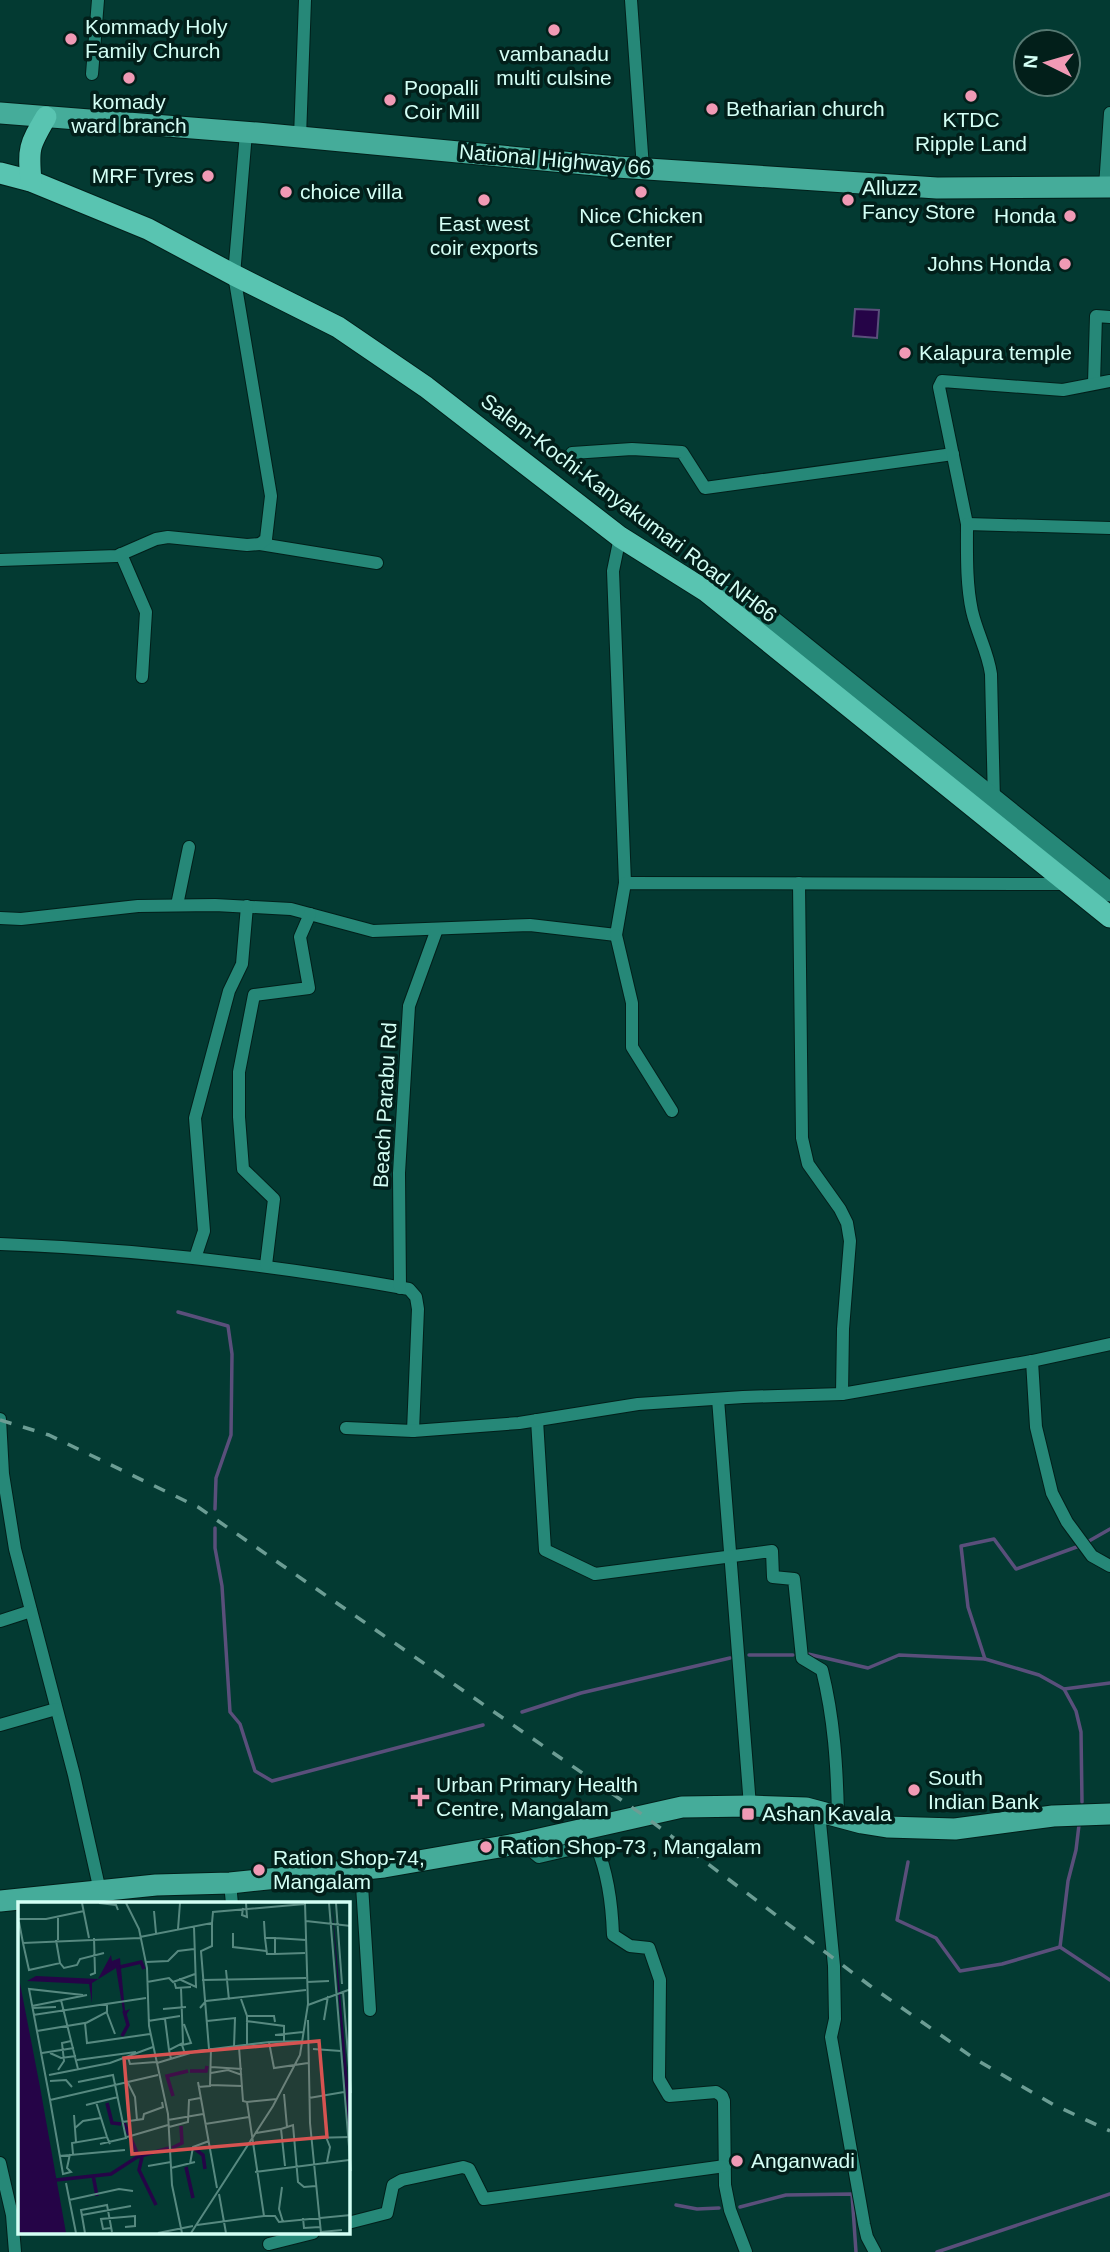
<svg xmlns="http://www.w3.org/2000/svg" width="1110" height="2252" font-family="Arial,sans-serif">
<rect width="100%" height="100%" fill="#033a32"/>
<!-- water -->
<polygon fill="#250447" stroke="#5a4f7b" stroke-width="2" points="855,309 879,310 877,338 853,336"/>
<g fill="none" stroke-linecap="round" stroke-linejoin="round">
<!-- stream -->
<g stroke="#5a4f7b" stroke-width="3.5">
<polyline points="178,1312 228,1326 232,1354 231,1435 216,1478 215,1509"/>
<polyline points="215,1528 215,1548 222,1586 230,1712 240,1724 255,1771 272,1781 483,1725"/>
<polyline points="808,1654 868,1668 899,1655 985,1659 1039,1675 1064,1689 1076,1711 1081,1732 1082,1802"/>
<polyline points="749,1655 793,1655"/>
<polyline points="985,1659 968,1607 961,1546 994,1539 1016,1569 1082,1545 1110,1529"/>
<polyline points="1064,1689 1110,1683"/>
<polyline points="522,1712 581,1693 730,1658"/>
<polyline points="1079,1825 1076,1850 1068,1881 1060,1947 1110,1980"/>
<polyline points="908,1862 897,1920 936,1938 960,1971 1002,1964 1060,1947"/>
<polyline points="676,2205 697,2209 719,2208"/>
<polyline points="740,2207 786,2195 852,2194 856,2252"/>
<polyline points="937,2252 1110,2194"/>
</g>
<!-- street casing -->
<g stroke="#021f1a" stroke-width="14">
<g id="street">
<polyline points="631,0 643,168"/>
<polyline points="92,74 98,0"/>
<polyline points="300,137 305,0"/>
<polyline points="1105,187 1110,113"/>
<polyline points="1094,383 1096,316 1110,317"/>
<polyline points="572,453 632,449 682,452 705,488 953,454"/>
<polyline points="967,524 939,387 942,381 1063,390 1110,381"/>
<polyline points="620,537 613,571 625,883"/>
<polyline points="260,544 377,563"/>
<polyline points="121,554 146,612 142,677"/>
<polyline points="0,560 117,556 156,539 168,537 247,545 260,544 266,539 271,496 234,275 246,133"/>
<path d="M 994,802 L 991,674 C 988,652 977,633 972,611 C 966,583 967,553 967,524 L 1110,528"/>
<polyline points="799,883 802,1138 808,1164 840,1209 847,1223 850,1241 843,1329 842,1394"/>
<polyline points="177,905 189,847"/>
<polyline points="0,918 21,919 138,906 215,905 291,909 373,931 530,925 616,935 625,883 1068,884"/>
<polyline points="616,935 632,1003 632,1047 672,1111"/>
<path d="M 0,1244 C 137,1249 274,1265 409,1289 L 416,1297 L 418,1309 L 413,1431"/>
<polyline points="195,1258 204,1231 195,1118 229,991 242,964 247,906"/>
<polyline points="266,1265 274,1199 243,1169 239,1117 239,1072 254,995 309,988 300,937 310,914"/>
<polyline points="400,1288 399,1173 409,1006 437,929"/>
<polyline points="1032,1361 1036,1427 1052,1493 1067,1522 1092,1556 1110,1566"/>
<polyline points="718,1399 750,1806"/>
<polyline points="0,1419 3,1474 15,1549 74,1775 100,1891"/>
<path d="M 537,1420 L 545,1550 L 595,1574 L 772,1551 L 773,1577 L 794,1579 L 802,1658 L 822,1670 C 834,1718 837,1766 838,1816"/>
<polyline points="346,1428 413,1431 519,1423 638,1404 743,1397 842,1394 1032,1361 1110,1344"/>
<polyline points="0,1621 31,1611"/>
<polyline points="0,1725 56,1709"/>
<polyline points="819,1812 834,1966 835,2019 831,2037 864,2224 867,2237 875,2252"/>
<path d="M 522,1843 L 539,1857 L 586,1846 L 597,1848 C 608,1874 612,1907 613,1935 L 630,1946 L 649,1948 L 660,1980 L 659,2079 L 669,2096 L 716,2092 L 722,2096 L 724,2101 L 725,2185 L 730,2210 L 746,2252"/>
<polyline points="361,1870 370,2010"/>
<polyline points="230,1883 232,1904"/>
<polyline points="0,2163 12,2215 15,2252"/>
<polyline points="348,2223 387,2213 393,2185 402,2180 463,2167 469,2169 484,2199 725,2166"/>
<polyline points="269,2244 313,2233"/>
</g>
</g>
<!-- secondary casing -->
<g stroke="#021f1a" stroke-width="21">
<polyline id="secondary" points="706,591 747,600 1110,892"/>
</g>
<!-- primary casing -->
<g stroke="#021f1a" stroke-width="23">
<g id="primary">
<polyline points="0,113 257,133 617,167 937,188 1110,187"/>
<polyline points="0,1901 156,1885 230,1883 384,1867 522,1843 682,1807 750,1806 806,1808 862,1823 887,1827 955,1829 1053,1816 1110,1814"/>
</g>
</g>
<!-- highway casing -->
<g stroke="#021f1a" stroke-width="23">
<g id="highway">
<polyline points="0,173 31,181 148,229 234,275 338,327 426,387 620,537 706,591 1110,917"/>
<path d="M 31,181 C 28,148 29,146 46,117"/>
</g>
</g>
<!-- street -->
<use href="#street" stroke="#268878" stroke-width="12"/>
<!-- secondary -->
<use href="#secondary" stroke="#268878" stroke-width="19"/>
<!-- primary -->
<use href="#primary" stroke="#45ac9a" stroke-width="21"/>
<!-- highway -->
<use href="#highway" stroke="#59c4b1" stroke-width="21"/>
<!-- rail -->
<polyline stroke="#6c9d94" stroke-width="3.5" stroke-dasharray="12 12" stroke-linecap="butt" points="0,1420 49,1435 198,1507 643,1815 869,1985 975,2059 1054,2105 1110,2131"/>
</g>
<!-- markers -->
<g fill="#f09ab5" stroke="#021f1a" stroke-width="2.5">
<circle cx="554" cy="30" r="7"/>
<circle cx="71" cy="39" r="7"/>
<circle cx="129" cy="78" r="7"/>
<circle cx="971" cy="96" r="7"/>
<circle cx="390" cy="100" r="7"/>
<circle cx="712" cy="109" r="7"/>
<circle cx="208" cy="176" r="7"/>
<circle cx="286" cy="192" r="7"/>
<circle cx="641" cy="192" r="7"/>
<circle cx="484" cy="200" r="7"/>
<circle cx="848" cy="200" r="7"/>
<circle cx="1070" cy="216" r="7"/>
<circle cx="1065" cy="264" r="7"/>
<circle cx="905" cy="353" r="7"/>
<circle cx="914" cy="1790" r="7"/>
<path d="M416.5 1786.5h7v7h7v7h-7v7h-7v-7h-7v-7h7z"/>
<rect x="741" y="1807" width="14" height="14" rx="3.5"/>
<circle cx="486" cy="1847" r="7"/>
<circle cx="259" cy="1870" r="7"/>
<circle cx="737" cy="2161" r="7"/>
</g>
<g text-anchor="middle" stroke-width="7" stroke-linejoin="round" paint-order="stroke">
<!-- poi labels -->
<g font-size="21" fill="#d4fff5" stroke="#021f1a" text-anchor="start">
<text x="85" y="34">Kommady Holy<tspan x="85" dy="24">Family Church</tspan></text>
<text x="554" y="61" text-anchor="middle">vambanadu<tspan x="554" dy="24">multi culsine</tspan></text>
<text x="404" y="95">Poopalli<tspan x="404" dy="24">Coir Mill</tspan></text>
<text x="129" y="109" text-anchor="middle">komady<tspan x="129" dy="24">ward branch</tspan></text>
<text x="726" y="116">Betharian church</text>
<text x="971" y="127" text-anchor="middle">KTDC<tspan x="971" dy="24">Ripple Land</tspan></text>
<text x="194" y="183" text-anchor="end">MRF Tyres</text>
<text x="862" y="195">Alluzz<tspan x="862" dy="24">Fancy Store</tspan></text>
<text x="300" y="199">choice villa</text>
<text x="641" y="223" text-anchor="middle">Nice Chicken<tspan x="641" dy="24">Center</tspan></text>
<text x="1056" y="223" text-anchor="end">Honda</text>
<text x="484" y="231" text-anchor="middle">East west<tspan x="484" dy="24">coir exports</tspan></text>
<text x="1051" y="271" text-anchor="end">Johns Honda</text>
<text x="919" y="360">Kalapura temple</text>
<text x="928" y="1785">South<tspan x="928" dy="24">Indian Bank</tspan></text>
<text x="436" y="1792">Urban Primary Health<tspan x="436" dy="24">Centre, Mangalam</tspan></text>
<text x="762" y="1821">Ashan Kavala</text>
<text x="500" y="1854">Ration Shop-73 , Mangalam</text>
<text x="273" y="1865">Ration Shop-74,<tspan x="273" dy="24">Mangalam</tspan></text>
<text x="751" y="2168">Anganwadi</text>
</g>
<!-- street labels -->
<g font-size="21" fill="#d4fff5" stroke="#021f1a">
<text transform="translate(555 160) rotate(5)" y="7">National Highway 66</text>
<text transform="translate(629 508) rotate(37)" y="7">Salem-Kochi-Kanyakumari Road NH66</text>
<text transform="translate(385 1105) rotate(-87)" y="7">Beach Parabu Rd</text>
</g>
</g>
<!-- overview -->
<g transform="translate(18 1902)">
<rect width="332" height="332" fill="#033a32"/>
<path d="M 314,1 L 332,203 L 332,253 L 318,58 ZM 93,53 L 94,59 L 102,56 L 107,109 L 112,107 L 108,113 L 105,109 L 98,66 L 74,81 L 74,101 L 71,82 L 9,79 L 18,74 L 80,77 ZM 0,71 L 22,185 L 48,331 L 0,331 Z" fill="#250447"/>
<path fill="none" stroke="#250447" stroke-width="3.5" d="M 102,65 L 123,60 L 126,67M 104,134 L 110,123 L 106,109M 172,169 L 188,169 L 189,164M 155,194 L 149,174 L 170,169M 89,201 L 94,221 L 103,222M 106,221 L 120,253M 154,246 L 164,241 L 163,224M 177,247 L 185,253 L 187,267M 124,255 L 121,268 L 138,303M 168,265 L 175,296M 75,273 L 79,294M 38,278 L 93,272 L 119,255 L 151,246"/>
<path fill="none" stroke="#578980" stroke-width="2" d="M 64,1 L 71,36M 81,1 L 98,3 L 100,8M 108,1 L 121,27 L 129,66 L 131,124 L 150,212 L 154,283 L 164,331M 311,1 L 333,269M 318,1 L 324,82M 225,6 L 224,13 L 229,15 L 228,1M 136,9 L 138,31M 40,16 L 40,38M 0,17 L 28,17 L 66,9M 246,19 L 247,36 L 257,36 L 257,52 L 287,51M 288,19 L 333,24M 1,20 L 5,41 L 122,36M 160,27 L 162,1M 215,31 L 215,45 L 248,49M 122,35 L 194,21 L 195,10 L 287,2M 247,36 L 249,52 L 257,52M 257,36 L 288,38M 38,38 L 42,61M 5,41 L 11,68 L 42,61 L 46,66 L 59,63 L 62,57 L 86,51M 128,60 L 150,59 L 160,49 L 176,47M 208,68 L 211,98M 72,73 L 77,71 L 76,36M 161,77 L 178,85 L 176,25M 184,78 L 288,76M 156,79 L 158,86 L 173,85M 129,80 L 151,76 L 155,80 L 177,72M 289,80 L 311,79M 325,89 L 333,191M 223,97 L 229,114 L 229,144M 43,98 L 60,167M 290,103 L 333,87M 14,104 L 69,93M 14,106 L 38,105M 182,106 L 188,99 L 288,88M 145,107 L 168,105M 89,111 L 97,132M 15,113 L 128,96M 229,114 L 256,114 L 257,120M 147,117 L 151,148M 290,118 L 292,221 L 303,331M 306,118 L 310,94M 130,119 L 162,114M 189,119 L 217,116 L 216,145M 228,119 L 266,124 L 266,139M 68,121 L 89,110 L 89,101M 166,122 L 173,141 L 164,143 L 167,152M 19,129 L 67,121 L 69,141 L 132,132M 257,133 L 285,130M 252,140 L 285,139M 221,145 L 225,199 L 229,200 L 246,314M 191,147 L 183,49 L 194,44 L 194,21M 295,147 L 323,149M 24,151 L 56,146M 32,151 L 43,156 L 58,154M 110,155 L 112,162 L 138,160M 153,157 L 151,148 L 165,141 L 163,86M 59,158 L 118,150M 139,161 L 179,149 L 251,140 L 256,166 L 290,161M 193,165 L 224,167M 40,168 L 46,159 L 44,141 L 53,139M 193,171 L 210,168 L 224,173M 31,173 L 92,161 L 135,145M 32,179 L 48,178 L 54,185M 109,179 L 117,195 L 119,218M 60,180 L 95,173 L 108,236 L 82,242M 180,180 L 199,286M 192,183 L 224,184M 180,185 L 192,184 L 193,146M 266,192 L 269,225M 291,196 L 326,190M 32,198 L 11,87 L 65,93M 78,200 L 89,235M 229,200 L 259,197M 68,203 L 100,195M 56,213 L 58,240M 150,218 L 185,212M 104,220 L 125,217 L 126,212 L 145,205 L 144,200M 187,222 L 231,215M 151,225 L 170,220 L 171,198 L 182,196M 57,226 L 65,219 L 83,216M 263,227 L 275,223 L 280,280 L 286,285 L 298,284M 238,231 L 263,227 L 267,264M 109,235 L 150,223M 308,235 L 312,245 L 309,260M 293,236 L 333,235M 52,252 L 49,266 L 53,270 L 45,272 L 32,198 L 140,173M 55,252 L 54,241 L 89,235 L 92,242M 41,254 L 107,248M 172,262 L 175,245 L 191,239M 130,264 L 153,260M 153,266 L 177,260M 237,270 L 331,258M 48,281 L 58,331M 264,285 L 261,307 L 265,320M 201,292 L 208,331M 51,298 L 101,287 L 115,289M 64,313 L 113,304M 285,316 L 286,326 L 302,325M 179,323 L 246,314 L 257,314 L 261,320 L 333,313M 93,326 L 85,327 L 83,317 L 117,314 L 117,324 L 107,325M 303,330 L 324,328M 67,331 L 63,308 L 89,303 L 94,330M 140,331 L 175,324M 173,331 L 255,204 L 282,153 L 290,102 L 287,1"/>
<path fill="#d65351" fill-opacity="0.15" stroke="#d65351" stroke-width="3.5" d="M 301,139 L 309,235 L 114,252 L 106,156 Z"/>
<rect width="332" height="332" fill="none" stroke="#d4fff5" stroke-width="3.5"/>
</g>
<!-- north arrow -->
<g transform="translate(1047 63) rotate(275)"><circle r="33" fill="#021f1a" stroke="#567972" stroke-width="2"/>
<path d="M0-5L12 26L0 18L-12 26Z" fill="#f09ab5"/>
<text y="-10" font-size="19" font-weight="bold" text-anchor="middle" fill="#d4fff5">N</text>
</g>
</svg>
